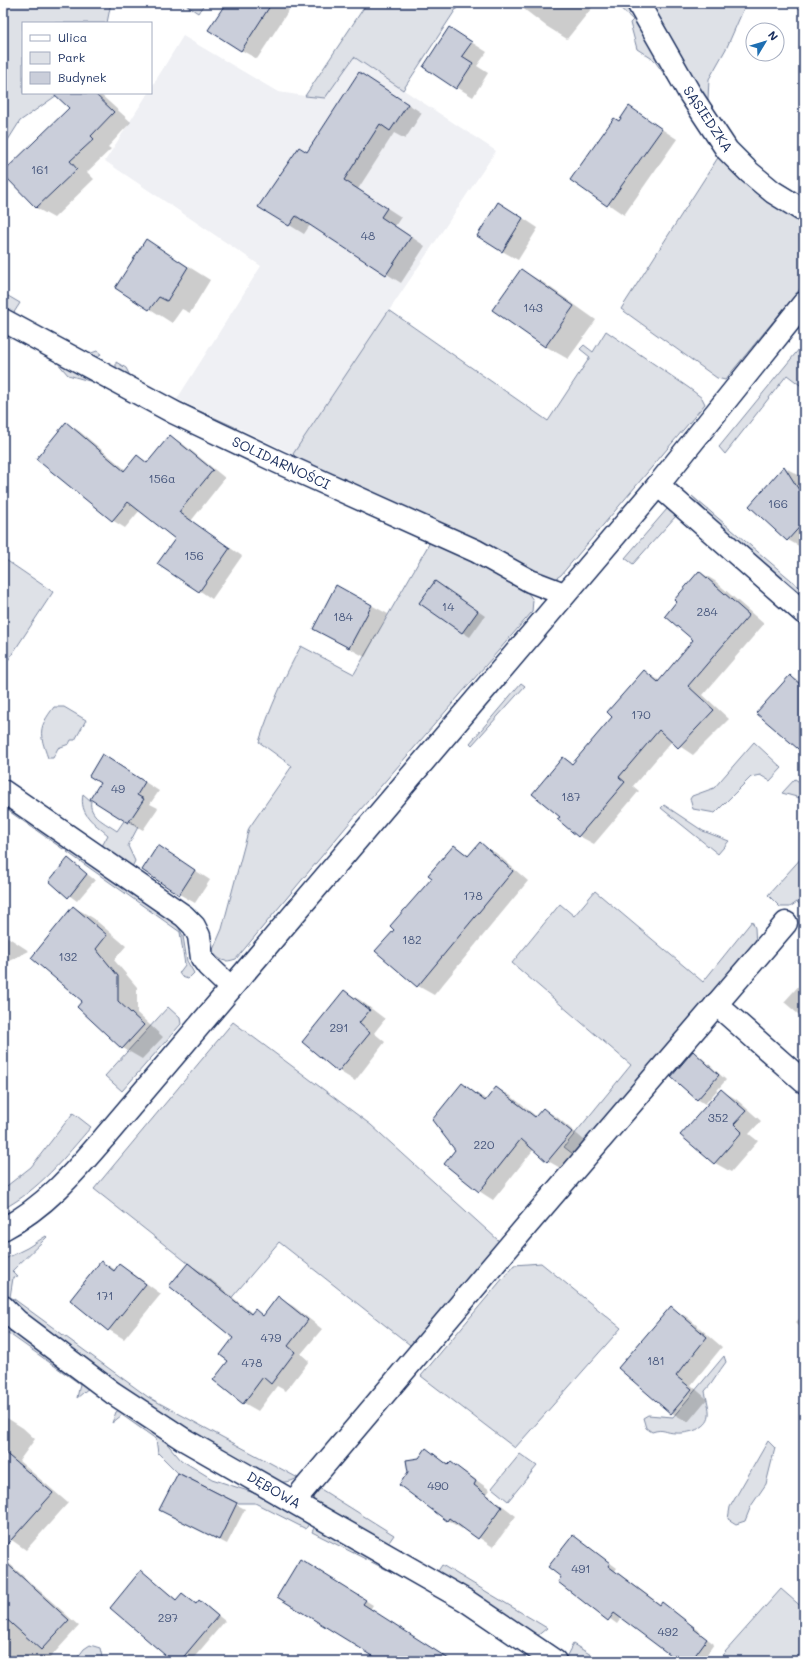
<svg xmlns="http://www.w3.org/2000/svg" width="807" height="1664" font-family="Mali,sans-serif">
<rect width="100%" height="100%" fill="#fff"/>
<filter id="ink" filterUnits="userSpaceOnUse"><feTurbulence type="fractalNoise" baseFrequency=".025" numOctaves="2"/><feDisplacementMap in="SourceGraphic" scale="8" xChannelSelector="R" yChannelSelector="G"/><feConvolveMatrix kernelMatrix="1 2 1 2 8 2 1 2 1" color-interpolation-filters="sRGB"/></filter>
<g filter="url(#ink)">
<!-- built -->
<polygon fill="#eff0f4" points="183,36 278,92 305,96 325,98 354,57 496,151 293,454 177,399 261,266 105,161 148,93 151,93 151,88"/>
<!-- green -->
<g fill="#dee1e7" stroke="#7c88a2">
<polygon points="3,3 111,3 107,23 23,23 23,93 60,93 20,121 3,148"/>
<polygon points="183,3 205,3 198,13"/>
<polygon points="367,3 460,3 403,90 354,57 325,98 305,96"/>
<polygon points="615,3 630,3 684,102 654,60 637,49 630,23 633,20"/>
<polygon points="644,3 739,3 744,8 727,47 709,79 708,99 715,119 755,167 804,197 804,201 775,184 752,168 737,154 716,128"/>
<polygon points="719,156 804,218 804,284 725,380 717,378 621,309"/>
<polygon points="3,293 20,303 13,314 83,356 97,351 101,354 98,358 89,360 4,312"/>
<polygon points="389,310 548,421 590,357 580,349 584,345 593,352 606,331 689,388 702,398 705,404 561,575 555,579 548,578 299,460 293,454"/>
<polygon points="3,331 17,337 93,382 68,375 56,361"/>
<polygon points="804,343 804,388 787,375 725,454 719,447"/>
<polygon points="116,362 126,368 132,380 237,428 232,430 121,378 116,369"/>
<polygon points="692,496 804,591 804,596 713,519"/>
<polygon points="667,509 676,516 633,564 625,558"/>
<path d="M 431,540 L 504,577 L 528,593 L 533,600 L 532,612 L 361,809 L 236,959 C 224,963 221,961 212,952 L 222,929 L 249,828 L 292,766 L 259,742 C 270,708 284,677 301,646 L 354,674 L 429,544 L 426,541 Z"/>
<polygon points="3,558 53,592 3,668"/>
<polygon points="521,683 525,686 472,745 470,743"/>
<path d="M 54,707 L 64,707 L 86,720 L 75,740 L 71,740 L 69,744 L 58,748 L 53,758 L 48,758 C 39,733 38,728 54,707 Z"/>
<polygon points="754,742 782,768 770,781 760,775 751,777 715,813 693,809 690,799 692,796 714,788"/>
<polygon points="795,779 804,785 804,799 782,793"/>
<path d="M 83,794 L 91,801 C 88,816 106,823 117,831 L 126,818 L 138,827 L 128,846 L 135,861 L 132,867 L 102,846 L 108,835 C 94,823 79,815 83,794 Z"/>
<polygon points="3,801 64,846 63,849 3,807"/>
<polygon points="664,805 703,831 729,841 718,854 661,808"/>
<polygon points="69,850 177,924 183,936 187,961 194,973 188,979 182,977 179,973 185,965 180,932 67,852"/>
<polygon points="804,855 804,908 797,902 790,907 780,907 768,895"/>
<polygon points="595,891 703,982 752,921 755,928 756,946 577,1157 564,1147 631,1065 512,963 560,904 574,916"/>
<polygon points="168,1007 180,1018 181,1024 122,1091 105,1076"/>
<polygon points="233,1022 371,1125 498,1240 499,1244 414,1348 279,1242 217,1315 218,1287 94,1189"/>
<path d="M 73,1113 L 91,1127 C 65,1157 39,1190 3,1209 L 3,1189 L 31,1167 Z"/>
<polygon points="46,1236 47,1237 12,1271 18,1277 13,1278 10,1297 14,1299 148,1397 298,1478 291,1481 278,1483 214,1446 144,1401 12,1306 3,1287 3,1260 27,1248"/>
<polygon points="541,1263 621,1328 515,1448 421,1376 514,1265"/>
<polygon points="16,1330 90,1387 77,1398 80,1384 8,1333 10,1331"/>
<path d="M 724,1356 L 726,1362 C 718,1372 714,1382 705,1391 C 706,1398 710,1408 709,1416 C 708,1429 687,1434 676,1433 C 665,1433 664,1428 652,1432 L 646,1428 L 643,1418 L 648,1415 L 673,1417 Z"/>
<polygon points="120,1409 158,1433 181,1460 212,1479 263,1496 309,1523 306,1529 255,1503 237,1503 178,1473 158,1453 156,1439 122,1415 112,1423 116,1412"/>
<polygon points="768,1441 775,1448 766,1484 751,1506 745,1521 736,1524 728,1519 730,1507"/>
<polygon points="520,1454 537,1466 508,1501 492,1488"/>
<polygon points="319,1488 394,1535 387,1545 314,1504 313,1492"/>
<polygon points="315,1526 409,1577 407,1580 312,1532"/>
<polygon points="442,1565 547,1628 536,1637 436,1574"/>
<polygon points="781,1589 804,1609 804,1661 717,1661"/>
<polygon points="573,1644 601,1661 572,1661 566,1657"/>
<polygon points="90,1645 100,1648 103,1661 75,1661 84,1649"/>
</g>
<!-- shadow -->
<g fill="#0003">
<polygon points="227,3 278,3 289,10 257,59 241,50"/>
<polygon points="516,3 593,3 595,4 567,39 546,26"/>
<polygon points="770,3 782,3 777,7"/>
<polygon points="449,28 487,52 477,66 488,73 473,97 424,67"/>
<polygon points="804,77 804,86 800,81"/>
<polygon points="374,82 422,113 405,139 394,133 358,189 401,217 395,226 425,246 401,283 310,225 304,234 260,207"/>
<polygon points="64,93 99,93 131,122 108,147 111,149 87,172 94,179 54,218 36,208 70,108"/>
<polygon points="629,108 677,139 624,215 572,179"/>
<polygon points="514,212 538,228 518,260 502,251"/>
<polygon points="146,240 210,280 190,313 182,309 172,323 116,287"/>
<polygon points="521,270 544,283 596,320 568,359 545,346"/>
<polygon points="66,423 79,431 126,470 138,456 149,463 170,436 183,444 225,478 191,521 242,556 212,599 159,563 176,539 140,510 125,528 112,520"/>
<polygon points="784,467 800,476 804,482 804,549 788,540"/>
<polygon points="700,572 715,581 764,624 703,695 729,719 693,755 672,741 633,786 639,791 594,844 579,836 561,817 564,758 573,764 614,717 644,671 660,681 694,640"/>
<polygon points="436,582 485,616 470,637 462,632"/>
<polygon points="337,587 388,614 365,657 314,629"/>
<polygon points="790,676 804,684 804,753"/>
<polygon points="117,764 159,791 150,804 158,808 143,830 129,822"/>
<polygon points="480,844 496,853 528,881 434,995 418,986 377,951 395,930 433,878 454,846 470,856"/>
<polygon points="159,847 210,880 195,903 179,894"/>
<polygon points="68,860 95,880 77,901 50,881"/>
<polygon points="74,907 93,918 126,946 114,960 137,987 137,1013 163,1037 142,1059 123,1048 79,1007 84,1001"/>
<polygon points="3,934 29,951 3,964"/>
<polygon points="804,980 804,1019 784,1002"/>
<polygon points="344,991 360,1000 385,1019 374,1033 385,1042 355,1081 339,1071 303,1042"/>
<polygon points="693,1052 701,1057 726,1080 705,1104 697,1099"/>
<polygon points="462,1084 487,1100 497,1088 511,1096 537,1117 543,1109 557,1117 585,1141 562,1169 548,1161 534,1149 493,1200 479,1191 445,1164 456,1150"/>
<polygon points="721,1090 736,1099 761,1121 749,1134 758,1141 731,1172 715,1163"/>
<polygon points="102,1262 116,1270 120,1265 135,1275 161,1294 124,1339 109,1330 71,1300"/>
<polygon points="188,1264 202,1272 253,1314 256,1311 264,1316 278,1298 293,1306 322,1329 301,1354 309,1361 286,1391 277,1386 258,1411 244,1403 229,1361 235,1338"/>
<polygon points="671,1308 687,1317 722,1347 691,1385 707,1399 688,1422 672,1413 620,1368"/>
<polygon points="804,1314 804,1330 796,1322"/>
<polygon points="7,1418 23,1428 35,1439 19,1461 68,1503 26,1550 3,1534 3,1419"/>
<polygon points="426,1450 450,1465 451,1463 465,1472 490,1490 487,1494 516,1516 493,1547 463,1527 462,1529 447,1520 400,1484"/>
<polygon points="179,1475 245,1509 227,1544 168,1514"/>
<polygon points="573,1536 617,1568 615,1571 661,1605 670,1608 702,1633 701,1634 714,1644 702,1661 684,1661 622,1617 617,1624 559,1581 562,1577"/>
<polygon points="3,1558 79,1626 47,1661 3,1661"/>
<polygon points="308,1565 373,1605 370,1610 451,1661 378,1661 375,1659 377,1657"/>
<polygon points="142,1572 177,1600 182,1594 197,1604 200,1601 225,1621 191,1661 174,1661"/>
</g>
<!-- building -->
<g fill="#caceda" stroke="#1b2f5e">
<polygon points="226,3 272,3 241,51 208,30"/>
<polygon points="449,27 472,42 462,56 473,63 456,89 423,67"/>
<polygon points="359,72 408,104 390,131 380,124 344,180 387,208 381,217 411,237 386,275 296,216 289,226 258,207 299,147 307,152"/>
<polygon points="53,93 94,93 114,112 91,136 94,139 70,161 77,169 36,208 3,174 3,172 69,108"/>
<polygon points="629,106 662,129 607,206 570,180 614,118 619,121"/>
<polygon points="498,202 523,218 502,252 477,236"/>
<polygon points="146,239 188,267 167,301 159,297 149,310 115,288"/>
<polygon points="521,269 574,306 545,347 492,310"/>
<polygon points="66,422 124,471 137,455 147,463 170,435 213,470 179,512 230,548 199,592 157,564 175,539 128,502 112,521 36,459"/>
<polygon points="784,466 804,498 804,522 787,541 749,506"/>
<polygon points="699,571 749,615 688,686 714,710 678,748 659,730 619,777 625,782 578,837 557,819 560,817 532,794 563,757 572,764 612,717 607,712 644,670 658,682 693,640 665,616 676,602 674,600"/>
<polygon points="435,581 478,611 462,633 419,603"/>
<polygon points="336,585 372,605 349,648 313,629"/>
<polygon points="790,675 804,688 804,754 756,713"/>
<polygon points="102,754 145,782 137,795 144,799 128,823 90,799 100,783 89,776"/>
<polygon points="480,842 513,871 417,987 375,951 394,930 390,926 432,878 428,875 454,845 468,856"/>
<polygon points="158,845 195,870 179,895 142,870"/>
<polygon points="68,858 87,874 68,898 49,881"/>
<polygon points="73,906 107,935 96,949 118,976 118,1001 144,1025 122,1049 77,1007 82,1001 31,958"/>
<polygon points="344,990 370,1010 359,1023 370,1033 338,1072 302,1042"/>
<polygon points="693,1051 719,1075 697,1100 671,1077"/>
<polygon points="462,1083 485,1101 496,1087 535,1117 543,1108 572,1132 547,1162 521,1139 479,1192 444,1164 455,1150 432,1120"/>
<polygon points="721,1089 746,1111 734,1124 742,1132 714,1164 680,1135"/>
<polygon points="101,1261 114,1271 119,1264 146,1284 108,1331 70,1300"/>
<polygon points="188,1263 251,1314 255,1309 263,1316 278,1296 308,1320 288,1346 295,1352 271,1384 263,1377 243,1404 213,1380 228,1361 220,1355 233,1338 169,1286"/>
<polygon points="671,1306 707,1337 676,1376 692,1389 671,1414 618,1368"/>
<polygon points="426,1448 448,1465 451,1462 476,1481 474,1485 502,1507 478,1539 449,1518 447,1521 399,1485 408,1472 406,1460 419,1458"/>
<polygon points="3,1451 53,1493 3,1549"/>
<polygon points="178,1473 237,1503 219,1540 159,1510"/>
<polygon points="573,1535 610,1563 608,1566 660,1605 662,1602 695,1628 694,1629 707,1639 691,1661 678,1661 614,1613 608,1621 558,1582 561,1577 548,1567"/>
<polygon points="300,1559 366,1600 363,1604 452,1661 381,1661 277,1597"/>
<polygon points="3,1560 69,1620 41,1650 3,1616"/>
<polygon points="141,1570 176,1600 182,1593 196,1604 199,1600 218,1616 180,1661 172,1661 110,1608"/>
</g>
<g fill="none" stroke-linecap="round" stroke-linejoin="round">
<!-- minor casing -->
<g stroke="#1b2f5e" stroke-width="25">
<g id="minor">
<polyline points="638,3 690,94 727,150 749,172 773,192 804,211"/>
<polyline points="3,320 175,413 278,462 476,551 530,581 564,594"/>
<polyline points="658,485 804,613"/>
<polyline points="3,791 184,916 194,926 199,936 202,958 208,966 231,988"/>
<polyline points="716,1004 804,1082"/>
<path d="M 3,1229 C 45,1207 74,1173 104,1138 L 658,485 L 804,303"/>
<polyline points="3,1307 17,1321 113,1393 183,1439 465,1600 555,1661"/>
<polyline points="294,1501 529,1223 786,923"/>
</g>
</g>
<!-- minor -->
<use href="#minor" stroke="#fff" stroke-width="22"/>
</g>
</g>
<g text-anchor="middle" stroke-width="4" stroke-linejoin="round" paint-order="stroke">
<!-- number labels -->
<g font-size="12" fill="#47577d">
<text x="40" y="174">161</text>
<text x="368" y="240">48</text>
<text x="533" y="312">143</text>
<text x="162" y="483">156a</text>
<text x="778" y="508">166</text>
<text x="194" y="560">156</text>
<text x="448" y="611">14</text>
<text x="707" y="616">284</text>
<text x="343" y="621">184</text>
<text x="641" y="719">170</text>
<text x="118" y="793">49</text>
<text x="571" y="801">187</text>
<text x="473" y="900">178</text>
<text x="412" y="944">182</text>
<text x="68" y="961">132</text>
<text x="339" y="1032">291</text>
<text x="718" y="1122">352</text>
<text x="484" y="1149">220</text>
<text x="105" y="1300">171</text>
<text x="271" y="1342">479</text>
<text x="656" y="1365">181</text>
<text x="252" y="1367">478</text>
<text x="438" y="1490">490</text>
<text x="581" y="1573">491</text>
<text x="168" y="1622">297</text>
<text x="668" y="1636">492</text>
</g>
<!-- street labels -->
<g font-size="14" fill="#1b2f5e" stroke="#fff">
<text transform="translate(708 119) rotate(56)" y="5">SĄSIEDZKA</text>
<text transform="translate(281 463) rotate(25)" y="5">SOLIDARNOŚCI</text>
<text transform="translate(274 1490) rotate(30)" y="5">DĘBOWA</text>
</g>
</g>
<!-- margin -->
<rect width="807" height="1664" fill="none" stroke="#fff" stroke-width="16"/>
<rect x="8" y="8" width="791" height="1648" fill="none" stroke="#1b2f5e" stroke-width="1.5" filter="url(#ink)"/>
<!-- legend -->
<rect x="22" y="22" width="130" height="72" fill="#ffffff" stroke="#a4acbf"/>
<rect x="30" y="35" width="20" height="6" fill="#ffffff" stroke="#a4acbf"/>
<text x="58" y="42" font-size="12" fill="#1b2f5e">Ulica</text>
<rect x="30" y="52" width="20" height="12" fill="#dee1e7" stroke="#a4acbf"/>
<text x="58" y="62" font-size="12" fill="#1b2f5e">Park</text>
<rect x="30" y="72" width="20" height="12" fill="#caceda" stroke="#a4acbf"/>
<text x="58" y="82" font-size="12" fill="#1b2f5e">Budynek</text>
<!-- north arrow -->
<g transform="translate(765 42) rotate(52)"><circle r="19" fill="#ffffff" stroke="#a4acbf"/>
<path d="M0-3L7 15L0 10L-7 15Z" fill="#1f6fb2"/>
<text y="-6" font-size="11" font-weight="bold" text-anchor="middle" fill="#1b2f5e">N</text>
</g>
</svg>
